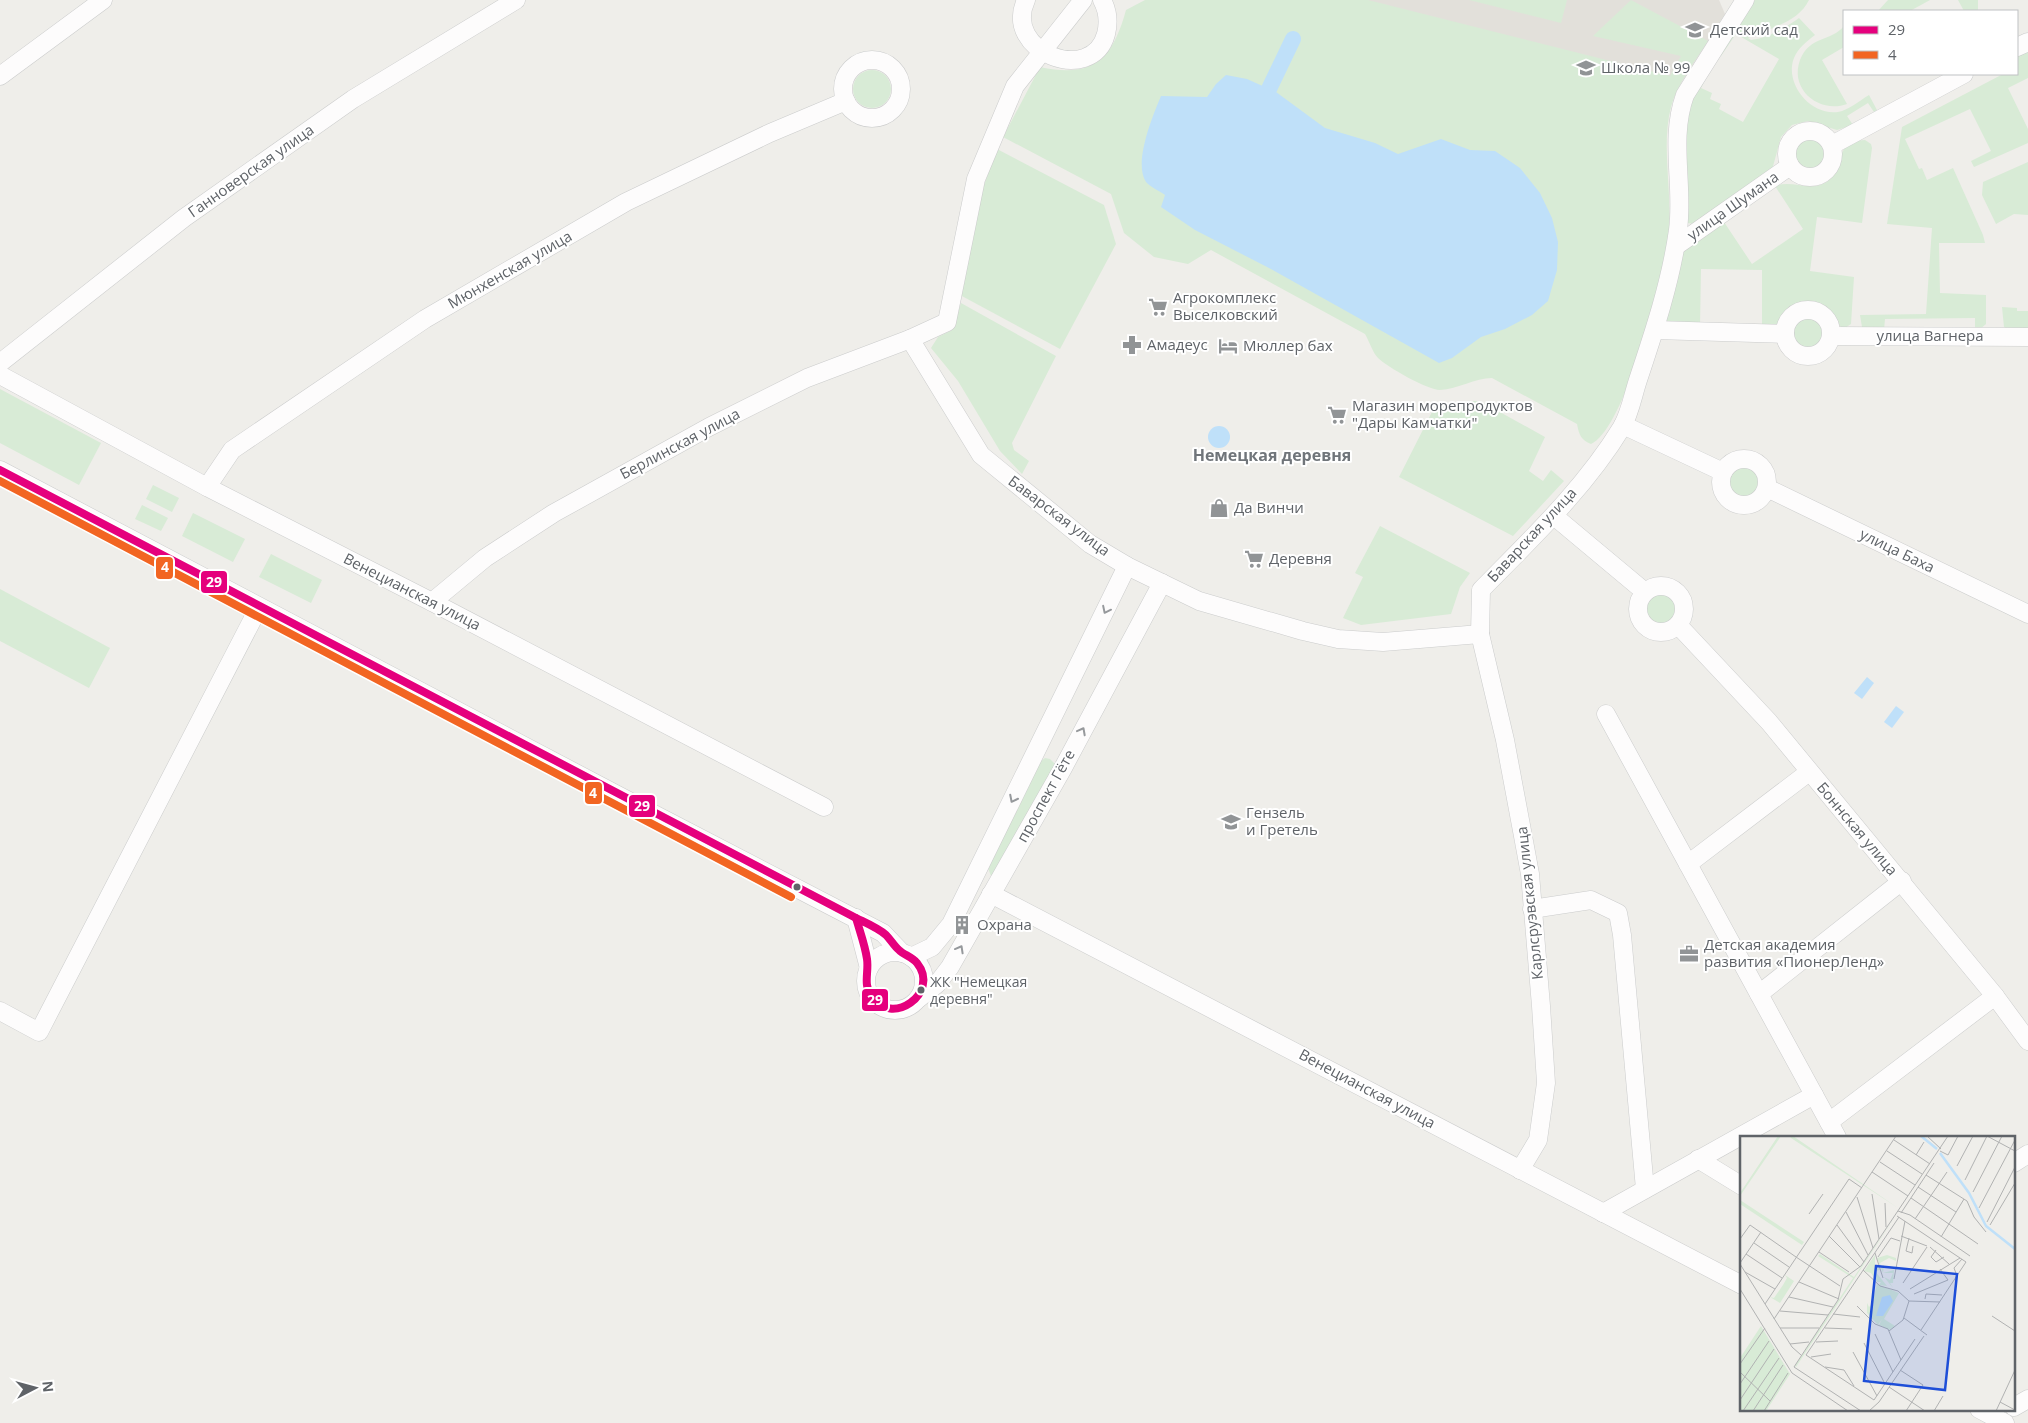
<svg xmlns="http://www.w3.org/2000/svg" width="2028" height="1423" font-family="'Open Sans',sans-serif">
<rect width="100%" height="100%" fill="#efeeea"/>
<!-- education -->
<polygon fill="#e2e0da" points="1353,0 1719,0 1725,14 1676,91"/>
<!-- green -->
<g fill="#d8ebd6">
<path d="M 1145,0 L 1368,0 L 1670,76 L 1681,56 L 1593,36 L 1631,0 L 1708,41 C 1695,61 1677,84 1671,107 C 1661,145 1672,190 1669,229 C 1666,267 1626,429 1591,444 C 1581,440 1579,435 1577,424 L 1492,378 C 1475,378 1458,389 1440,390 C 1428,390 1387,367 1378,358 C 1373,353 1369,341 1365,334 L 1211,250 L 1188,264 L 1154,257 L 1124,233 L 1111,194 L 1003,137 L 1040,67 C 1092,78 1112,61 1126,10 Z"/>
<polygon points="1469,0 1567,0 1561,23"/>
<path d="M 1755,0 L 1809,0 C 1798,23 1769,28 1748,38 L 1751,40 C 1768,38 1785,28 1799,18 L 1815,35 C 1806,42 1798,48 1794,58 C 1784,83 1810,116 1838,112 C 1849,110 1859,101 1869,95 L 1877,110 L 1874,112 L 1868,103 L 1847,116 L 1853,125 L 1837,130 L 1808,121 L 1792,125 L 1781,137 L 1772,170 L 1695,224 L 1687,223 L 1683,116 L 1704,74 L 1707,76 L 1701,88 L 1712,93 L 1710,99 L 1721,104 L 1719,109 L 1743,122 L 1779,59 L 1736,34 L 1721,56 L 1718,54 Z"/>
<polygon points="1888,0 1930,0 1910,11 1878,11"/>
<polygon points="1958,0 1978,0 1978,11 1964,11"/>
<path d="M 1844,26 L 1844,47 L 1822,60 L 1847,104 C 1820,114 1789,90 1800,60 C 1810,35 1831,42 1844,26 Z"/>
<polygon points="2028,50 2028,78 2008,88 2028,129 2028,143 1974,167 1971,161 1991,151 1970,109 1905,139 1919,169 1922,168 1927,180 1953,168 1983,235 1985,243 1939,243 1940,293 1986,295 1986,324 1980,329 1975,330 1975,318 1885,319 1884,330 1865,330 1862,327 1860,315 1926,314 1932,228 1887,224 1902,127 2003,74 2017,74 2017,55"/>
<circle cx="872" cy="89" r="19"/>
<circle cx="1811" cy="153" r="16"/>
<path d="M 1865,140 L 1871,144 L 1872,148 L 1862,223 L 1817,217 L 1810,271 L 1854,277 L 1851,324 L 1845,328 L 1841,327 C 1835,322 1834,315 1829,311 C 1816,300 1797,298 1786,311 C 1781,317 1779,323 1774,328 L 1762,329 L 1762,270 L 1701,269 L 1700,327 L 1668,324 L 1666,320 L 1681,253 L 1724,222 L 1752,264 L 1803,229 L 1775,186 C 1793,179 1812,194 1829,180 C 1847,167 1832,141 1865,140 Z"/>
<polygon points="997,149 1104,205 1116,244 1060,349 960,295 979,199"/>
<polygon points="2028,162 2028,215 2014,214 1996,224 1982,195 1983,182"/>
<polygon points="961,303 1056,356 1012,443 1014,450 1029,461 1022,474 1000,451 958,381 931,348 938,337 952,330"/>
<polygon points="2002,307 2017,308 2017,311 2028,311 2028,331 2007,329 2004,327"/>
<circle cx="1808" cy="333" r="16"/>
<polygon points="0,389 101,443 79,485 0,443"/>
<polygon points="1469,401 1480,401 1545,437 1529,471 1543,481 1551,470 1564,481 1513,536 1399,477 1434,408 1440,404"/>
<circle cx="1744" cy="482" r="16"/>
<polygon points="153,485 179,498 172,512 146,499"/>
<polygon points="142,505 168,518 161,531 135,519"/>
<polygon points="193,513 245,539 233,562 182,536"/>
<polygon points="1380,526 1470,573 1460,587 1451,614 1361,625 1343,618 1363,577 1355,573"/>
<polygon points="271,554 322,580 311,603 259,577"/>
<polygon points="0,589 110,648 89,688 0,641"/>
<circle cx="1661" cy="609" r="16"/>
<polygon points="1045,758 1050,759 1055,764 1054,770 995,876 991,876 988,868 1041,761"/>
</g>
<!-- water -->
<g fill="#bfe0f9">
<path d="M 1226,75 L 1247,79 L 1276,92 L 1325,128 L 1375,143 L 1398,154 L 1441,139 L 1470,150 L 1495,151 L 1520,168 L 1540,193 L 1552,218 L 1558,242 L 1557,270 L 1548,301 L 1532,315 L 1505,329 L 1481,337 L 1452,358 L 1439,363 L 1269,268 L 1195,230 L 1161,207 L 1165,195 C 1160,191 1150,187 1146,182 C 1133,163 1153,115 1161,96 L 1207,97 L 1216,84 Z"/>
<circle cx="1219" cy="437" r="11"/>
<polygon points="1867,677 1874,683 1862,699 1854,693"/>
<polygon points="1896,706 1904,712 1892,728 1884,722"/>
</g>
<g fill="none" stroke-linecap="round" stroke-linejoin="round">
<!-- canal -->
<polyline stroke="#bfe0f9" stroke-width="16" points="1269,89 1293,39"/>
<!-- street casing -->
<g stroke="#cbcccc" stroke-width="19">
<g id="street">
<path d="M 1026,0 C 1002,52 1092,86 1106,34 C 1109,22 1108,11 1102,0"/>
<polyline points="2017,47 2028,42"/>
<circle cx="872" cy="89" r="29"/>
<polyline points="0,76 103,0"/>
<circle cx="1810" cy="154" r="23"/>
<polyline points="1832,145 1964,74"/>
<polyline points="1676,246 1790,166"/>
<circle cx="1808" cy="333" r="23"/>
<polyline points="1655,330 1785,334"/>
<polyline points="1831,336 2028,337"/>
<path d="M 910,339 L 981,455 L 1090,544 L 1127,566 L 1199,601 L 1303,631 L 1338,639 L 1383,642 L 1480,634 L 1481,590 C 1531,539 1585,488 1622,427 C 1630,413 1633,395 1638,380 C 1654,332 1671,281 1678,230 C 1684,185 1669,139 1685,95 L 1745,0"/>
<polyline points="0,363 184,218 353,99 516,0"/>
<polyline points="0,375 207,487 432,602 824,807"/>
<polyline points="1623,425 1723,472"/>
<circle cx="1744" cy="482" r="23"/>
<polyline points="0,470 644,809 883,933 902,953"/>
<polyline points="207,487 232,450 425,319 626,202 770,133 846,101"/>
<polyline points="1767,488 2028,614"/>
<polyline points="1554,516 1645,592"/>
<circle cx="1661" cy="609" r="23"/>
<polyline points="432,602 485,558 554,513 709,427 807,378 910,339 947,322 976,179 1015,86 1083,0"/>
<polyline points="1678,625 1769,722 1995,996 2028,1041"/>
<polyline points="1480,634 1505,740 1523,836 1530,874 1541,1006 1546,1083 1538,1140 1520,1170"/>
<polyline points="1606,714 1837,1137"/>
<polyline points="1688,864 1809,772"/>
<polyline points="991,894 1742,1285"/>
<polyline points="1532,909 1591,900 1618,913 1622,935 1645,1189"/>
<polyline points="856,918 869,968"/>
<circle cx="895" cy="981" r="29"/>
<polyline points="911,957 932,947 951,924 1127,566"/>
<polyline points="1759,994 1902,881"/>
<polyline points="918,999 937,984 950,967 1063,768 1162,583"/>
<polyline points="0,1011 39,1032 259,607"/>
<polyline points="1829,1122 1995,996"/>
<polyline points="1698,1159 1742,1186"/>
<polyline points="2014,1163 2028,1154"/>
<polyline points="1603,1213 1814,1095"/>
<polyline points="2014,1407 2028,1399"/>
<polyline points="1979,1409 2005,1423"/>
</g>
</g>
<!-- street -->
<use href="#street" stroke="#fdfcfc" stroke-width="18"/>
<!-- bus-1 casing -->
<g stroke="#fff" stroke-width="11">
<g id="bus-1">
<polyline points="0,470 856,918"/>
<path d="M 856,918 C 866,923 878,928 886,935 C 891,940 894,946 899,950 C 904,955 912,957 917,963 C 941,993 891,1028 871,996 C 863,984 869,972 867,959 C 865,945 860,932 856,918 Z"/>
</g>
</g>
<!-- bus-2 casing -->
<g stroke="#fff" stroke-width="11">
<polyline id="bus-2" points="0,481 791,897"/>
</g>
<!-- bus-1 -->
<use href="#bus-1" stroke="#e5007d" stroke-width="8"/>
<!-- bus-2 -->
<use href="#bus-2" stroke="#f26522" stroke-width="8"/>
</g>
<!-- one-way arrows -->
<defs><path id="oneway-chevron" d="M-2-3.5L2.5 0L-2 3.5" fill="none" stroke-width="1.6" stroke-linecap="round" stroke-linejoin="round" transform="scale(1.25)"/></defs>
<g stroke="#96999c">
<use href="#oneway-chevron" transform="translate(1106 610) rotate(116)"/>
<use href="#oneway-chevron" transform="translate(1082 731) rotate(-62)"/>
<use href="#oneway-chevron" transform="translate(1013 799) rotate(117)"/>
<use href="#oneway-chevron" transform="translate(960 949) rotate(-61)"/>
</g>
<!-- icons -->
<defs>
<g id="school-bare" transform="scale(1.5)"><path d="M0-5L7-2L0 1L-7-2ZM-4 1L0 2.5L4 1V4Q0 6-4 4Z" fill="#919496" stroke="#fff" stroke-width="2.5" paint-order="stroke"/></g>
<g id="supermarket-bare" transform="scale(1.5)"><path d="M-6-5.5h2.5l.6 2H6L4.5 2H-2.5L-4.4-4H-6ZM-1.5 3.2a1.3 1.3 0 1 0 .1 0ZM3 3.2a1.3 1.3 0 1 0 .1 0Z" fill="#919496" stroke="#fff" stroke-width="2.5" paint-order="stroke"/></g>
<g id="pharmacy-bare" transform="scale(1.5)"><path d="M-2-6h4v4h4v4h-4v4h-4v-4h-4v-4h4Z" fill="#919496" stroke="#fff" stroke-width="2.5" paint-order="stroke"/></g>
<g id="hotel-bare" transform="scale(1.5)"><path d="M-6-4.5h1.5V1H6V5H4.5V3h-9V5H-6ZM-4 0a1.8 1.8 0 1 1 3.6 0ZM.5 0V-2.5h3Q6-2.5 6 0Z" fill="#919496" stroke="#fff" stroke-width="2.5" paint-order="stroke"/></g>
<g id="shop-bare" transform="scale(1.5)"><path d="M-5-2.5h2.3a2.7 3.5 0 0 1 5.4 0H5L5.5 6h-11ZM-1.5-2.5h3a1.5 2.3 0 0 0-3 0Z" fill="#919496" stroke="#fff" stroke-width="2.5" paint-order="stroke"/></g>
<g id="building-bare" transform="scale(1.5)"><path d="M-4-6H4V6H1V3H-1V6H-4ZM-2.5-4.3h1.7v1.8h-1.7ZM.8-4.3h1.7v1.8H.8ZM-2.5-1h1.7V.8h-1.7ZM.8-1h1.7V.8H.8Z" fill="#919496" stroke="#fff" stroke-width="2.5" paint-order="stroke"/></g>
<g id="office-bare" transform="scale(1.5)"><path d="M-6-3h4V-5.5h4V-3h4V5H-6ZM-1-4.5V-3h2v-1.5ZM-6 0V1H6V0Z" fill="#919496" stroke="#fff" stroke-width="2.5" paint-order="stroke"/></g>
</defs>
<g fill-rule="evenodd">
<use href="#school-bare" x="1695" y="30"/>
<use href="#school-bare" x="1586" y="68"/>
<use href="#supermarket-bare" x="1158" y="307"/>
<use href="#pharmacy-bare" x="1132" y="345"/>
<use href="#hotel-bare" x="1228" y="346"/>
<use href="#supermarket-bare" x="1337" y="415"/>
<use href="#shop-bare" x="1219" y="508"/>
<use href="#supermarket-bare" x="1254" y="559"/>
<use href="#school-bare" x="1231" y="822"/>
<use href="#building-bare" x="962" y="925"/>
<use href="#office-bare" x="1689" y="954"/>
</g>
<!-- markers -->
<g fill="#5f6368" stroke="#fff" stroke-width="2">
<circle cx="797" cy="887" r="4.5"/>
<circle cx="921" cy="990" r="4.5"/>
</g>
<g text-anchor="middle" stroke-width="4" stroke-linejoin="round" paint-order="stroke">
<!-- bus labels -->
<g font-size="14" fill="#5f6368" stroke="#fff" text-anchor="start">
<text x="930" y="987">ЖК "Немецкая<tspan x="930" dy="17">деревня"</tspan></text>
</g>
<!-- poi labels -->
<g font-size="15" fill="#5f6368" stroke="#fff" text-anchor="start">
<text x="1710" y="35">Детский сад</text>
<text x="1601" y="73">Школа № 99</text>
<text x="1173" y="303">Агрокомплекс<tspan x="1173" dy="17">Выселковский</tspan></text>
<text x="1147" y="350">Амадеус</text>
<text x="1243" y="351">Мюллер бах</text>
<text x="1352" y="411">Магазин морепродуктов<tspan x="1352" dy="17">"Дары Камчатки"</tspan></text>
<text x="1234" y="513">Да Винчи</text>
<text x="1269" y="564">Деревня</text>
<text x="1246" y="818">Гензель<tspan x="1246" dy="17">и Гретель</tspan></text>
<text x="977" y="930">Охрана</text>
<text x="1704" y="950">Детская академия<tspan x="1704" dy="17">развития «ПионерЛенд»</tspan></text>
</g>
<!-- street labels -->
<g font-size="15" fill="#5f6368" stroke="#fff">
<text transform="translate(251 171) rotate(-35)" y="5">Ганноверская улица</text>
<text transform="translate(1733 206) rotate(-35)" y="5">улица Шумана</text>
<text transform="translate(510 270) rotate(-30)" y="5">Мюнхенская улица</text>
<text x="1930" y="341">улица Вагнера</text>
<text transform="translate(680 444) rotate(-28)" y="5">Берлинская улица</text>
<text transform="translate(1059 516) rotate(37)" y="5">Баварская улица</text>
<text transform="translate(1532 535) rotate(-47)" y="5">Баварская улица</text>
<text transform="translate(1897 551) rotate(26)" y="5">улица Баха</text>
<text transform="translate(412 592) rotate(27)" y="5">Венецианская улица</text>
<text transform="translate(1046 796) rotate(-61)" y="5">проспект Гёте</text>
<text transform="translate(1857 829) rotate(50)" y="5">Боннская улица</text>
<text transform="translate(1530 903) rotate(-96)" y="5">Карлсруэвская улица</text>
<text transform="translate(1367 1089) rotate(28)" y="5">Венецианская улица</text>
</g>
<!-- neighbourhood labels -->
<g font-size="16" font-weight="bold" fill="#70757a" stroke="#fff">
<text x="1272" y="461">Немецкая деревня</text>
</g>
</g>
<!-- overview -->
<g transform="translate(1740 1136)">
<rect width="275" height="275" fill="#efeeea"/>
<path d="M 38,0 L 41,0 L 0,60 L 0,57 ZM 50,0 L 53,0 L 158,72 L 51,2 ZM 0,64 L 64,106 L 62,109 L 0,68 ZM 155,81 L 56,231 L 55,230 L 113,142 L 78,120 L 80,118 L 114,141 ZM 135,119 L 135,132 L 138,129 L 140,134 L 135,135 L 147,150 L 139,149 L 141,146 L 137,146 L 131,137 L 124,135 ZM 147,119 L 156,122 L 156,125 L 149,122 L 140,127 L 141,131 L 144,129 L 143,137 L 154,134 L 153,147 L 150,147 L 153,152 L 144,141 L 150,144 L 153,137 L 143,137 L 137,122 ZM 45,139 L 54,145 L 40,167 L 30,161 L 34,162 L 43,149 L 47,142 ZM 137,148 L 159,157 L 144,183 L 155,190 L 150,194 L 139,189 L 142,183 L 138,189 L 127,177 L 127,167 L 129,171 L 132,168 ZM 21,190 L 50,238 L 26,275 L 0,275 L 0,222 Z" fill="#d8ebd6"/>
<path d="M 150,159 L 153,165 L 143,180 L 136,180 L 142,161 Z" fill="#bfe0f9"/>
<path fill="none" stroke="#bfe0f9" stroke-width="2.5" d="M 181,0 L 197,13M 200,17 L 229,57 L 246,90 L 275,113"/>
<path fill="none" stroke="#b1b2b2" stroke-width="1" d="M 187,0 L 201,13M 247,0 L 275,15M 154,4 L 190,28M 147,15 L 182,38M 200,15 L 208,19 L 218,0M 176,19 L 184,6M 140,26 L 175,49M 217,30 L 233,0M 132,36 L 168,60M 186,39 L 227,65 L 234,81 L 246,96M 225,44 L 247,0M 178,51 L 216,76M 233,56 L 262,0M 132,58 L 139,103M 117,61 L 133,112M 171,62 L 238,108M 145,67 L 146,91M 239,72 L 275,4M 158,75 L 170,79 L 230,120M 106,76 L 128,119M 161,77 L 194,27M 69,78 L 83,58M 157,80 L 226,126 L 181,194M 159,81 L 66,219 L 134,264 L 175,203M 175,83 L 207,36M 247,86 L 275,31M 97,89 L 124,126M 250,89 L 275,47M 89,100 L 120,131M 161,100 L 187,110M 201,101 L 224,63M 169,102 L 166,115 L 172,117 L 173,110M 0,103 L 10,89 L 56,121M 14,107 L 49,131M 190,111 L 209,128M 196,114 L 191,121 L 196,126 L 204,121M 79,116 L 109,136M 135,117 L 143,142M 6,118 L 42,142M 56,121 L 100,150M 138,121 L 151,102 L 160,105M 0,127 L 21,96M 0,128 L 52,211 L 61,219M 123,134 L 140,150 L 158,155 L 169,165 L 163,184 L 149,195M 5,136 L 35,153M 217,140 L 214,132 L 222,123M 154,143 L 165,85M 59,146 L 99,163M 163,147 L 187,111M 0,153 L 52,237 L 108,275M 170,153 L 220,122M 174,158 L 208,144 L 200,133M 49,161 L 93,171M 185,163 L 186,158 L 202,159M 169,165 L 200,166M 25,168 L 109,43 L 122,52M 117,170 L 135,188 L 148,193 L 161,224M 40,175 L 88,179M 93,178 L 120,181M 252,180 L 275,195M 164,182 L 187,199M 34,183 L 156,0M 40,192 L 79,192M 85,192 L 112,193M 135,198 L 153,236M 76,206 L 98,205M 124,207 L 145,248M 50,208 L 69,206M 113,216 L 137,260M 71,221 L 91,218M 0,228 L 25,192M 85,231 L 104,234 L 114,250M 160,234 L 183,249 L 166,275M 0,236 L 30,265M 0,248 L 29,205M 149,251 L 185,275M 0,264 L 34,213M 260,266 L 275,274M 3,275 L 39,222M 13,275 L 43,229M 24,275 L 48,237M 121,275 L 54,231 L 98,164 L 103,143 L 121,130 L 208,0M 129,275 L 139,266 L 184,200M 194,275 L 203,260M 256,275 L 275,234"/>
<path fill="#1d4ed8" fill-opacity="0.15" stroke="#1d4ed8" stroke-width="2.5" d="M 136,130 L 217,138 L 205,254 L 124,245 Z"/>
<rect width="275" height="275" fill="none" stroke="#5f6368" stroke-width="2.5"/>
</g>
<g stroke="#fff" stroke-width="2">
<rect x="155" y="556" width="19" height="24" rx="5" fill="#f26522"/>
<rect x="200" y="570" width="28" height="24" rx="5" fill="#e5007d"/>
<rect x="584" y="781" width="19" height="24" rx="5" fill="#f26522"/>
<rect x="628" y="794" width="28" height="24" rx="5" fill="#e5007d"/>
<rect x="861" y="988" width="28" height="24" rx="5" fill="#e5007d"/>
</g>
<g font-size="14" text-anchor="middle" font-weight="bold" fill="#fff">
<text x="165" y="572">4</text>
<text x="214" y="587">29</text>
<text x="593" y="798">4</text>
<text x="642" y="811">29</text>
<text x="875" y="1005">29</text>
</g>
<!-- legend -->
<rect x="1843" y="10" width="175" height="65" fill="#ffffff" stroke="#bfc1c3"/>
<rect x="1853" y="26" width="25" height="8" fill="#e5007d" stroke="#bfc1c3"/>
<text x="1888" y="35" font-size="15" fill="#5f6368">29</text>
<rect x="1853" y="51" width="25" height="8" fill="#f26522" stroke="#bfc1c3"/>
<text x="1888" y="60" font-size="15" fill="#5f6368">4</text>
<!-- north arrow -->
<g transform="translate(35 1388) rotate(84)" stroke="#ffffff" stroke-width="4" paint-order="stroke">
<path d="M0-4L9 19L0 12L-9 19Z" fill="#5f6368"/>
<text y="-8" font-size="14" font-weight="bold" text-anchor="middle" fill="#5f6368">N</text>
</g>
</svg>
